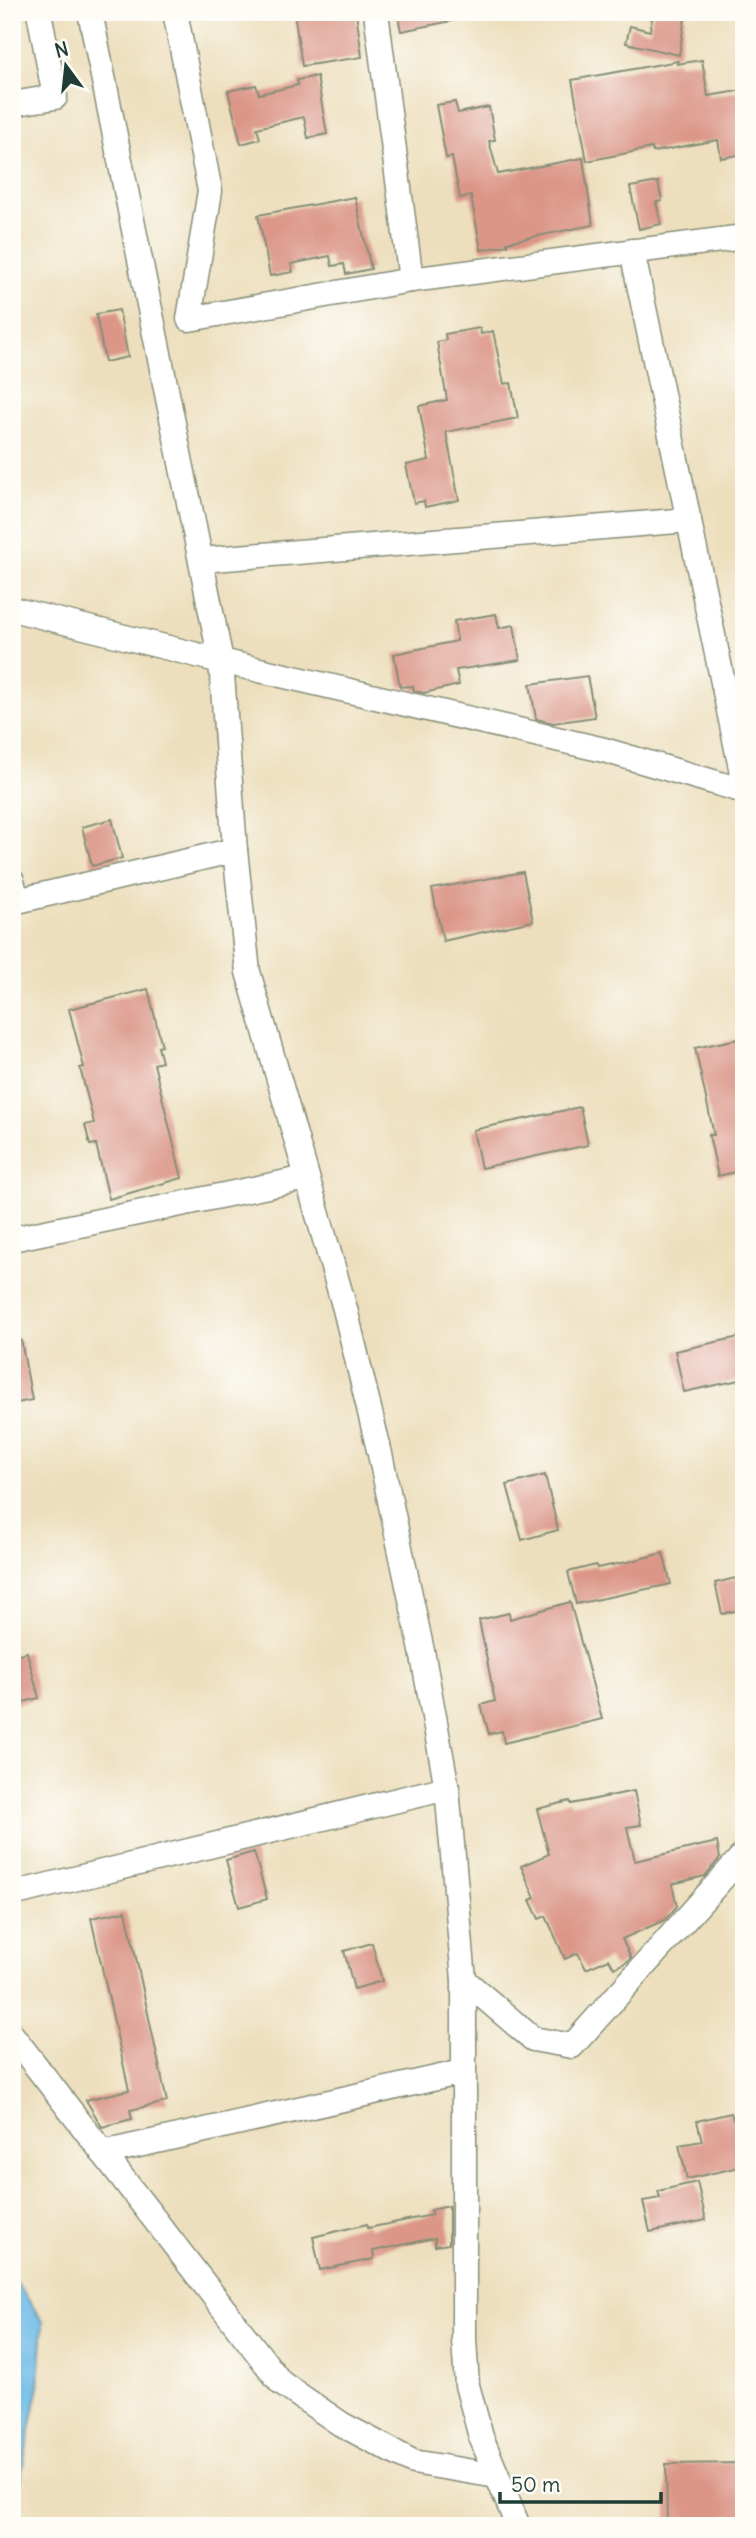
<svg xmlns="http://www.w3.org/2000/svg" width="756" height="2538" font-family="Delius,sans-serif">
<rect width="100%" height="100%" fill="#fdfcf7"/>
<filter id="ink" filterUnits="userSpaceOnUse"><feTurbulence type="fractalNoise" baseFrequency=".0143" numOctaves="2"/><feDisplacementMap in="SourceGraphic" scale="14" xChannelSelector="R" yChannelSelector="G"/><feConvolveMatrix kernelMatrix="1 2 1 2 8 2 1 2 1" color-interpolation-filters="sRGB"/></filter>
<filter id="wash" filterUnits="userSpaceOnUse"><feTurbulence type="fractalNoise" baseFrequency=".00686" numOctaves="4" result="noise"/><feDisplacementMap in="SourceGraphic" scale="28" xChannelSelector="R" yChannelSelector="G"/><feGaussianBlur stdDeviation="1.57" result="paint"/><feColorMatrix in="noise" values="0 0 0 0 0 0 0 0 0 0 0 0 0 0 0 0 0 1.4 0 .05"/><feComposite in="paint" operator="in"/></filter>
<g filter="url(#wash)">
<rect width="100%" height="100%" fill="#eddfbd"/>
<!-- water -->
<polygon fill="#6cbae6" stroke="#467c8d" stroke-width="2" points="12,2279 15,2280 43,2322 39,2385 16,2500 21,2526 12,2526"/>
<g id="blocks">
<!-- building -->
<g fill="#db9688">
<polygon points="294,12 356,12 362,57 302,66"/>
<polygon points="397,12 451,12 452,21 401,31"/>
<polygon points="653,12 686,12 679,55 626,43 630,26 650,31"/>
<polygon points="702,60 708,96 744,90 744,154 721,158 718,140 653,152 652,148 587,161 572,80 678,61 677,64"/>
<polygon points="317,76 327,134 308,138 304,117 257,128 260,139 241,144 228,91 256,85 259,94 298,85 297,80"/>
<polygon points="455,102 458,113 489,107 495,140 489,141 498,174 583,158 593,225 507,242 508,245 481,250 471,196 460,198 452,157 446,158 436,105"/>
<polygon points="658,182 662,201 656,202 661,224 639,229 630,187"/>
<polygon points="355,197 371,269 346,274 344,264 332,266 330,256 291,264 293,272 270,276 258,215"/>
<polygon points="119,310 128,357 105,362 96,314"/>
<polygon points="480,328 481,334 493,331 504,384 511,383 518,418 446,432 459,500 425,507 424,501 414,503 406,465 429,460 419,406 447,400 437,342 446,340 445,334"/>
<polygon points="496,614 499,628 514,625 520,660 456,670 459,685 424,693 414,691 413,686 400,687 394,654 457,641 454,621"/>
<polygon points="587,676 595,717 553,723 536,719 530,684"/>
<polygon points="112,819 122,858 92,866 82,827"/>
<polygon points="523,872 533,921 443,941 432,889"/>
<polygon points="148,989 162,1046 158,1047 162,1062 154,1064 182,1178 109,1199 96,1144 90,1145 85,1125 94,1123 80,1068 84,1067 69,1009"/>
<polygon points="738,1039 744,1067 744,1170 718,1176 709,1135 714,1135 695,1048"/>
<polygon points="580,1107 588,1145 481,1168 473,1130"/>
<polygon points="744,1336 744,1379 684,1392 675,1351"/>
<polygon points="21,1340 32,1400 12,1404 12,1341"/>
<polygon points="545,1475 558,1530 522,1540 507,1485"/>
<polygon points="663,1553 671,1584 576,1604 568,1572 596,1565 597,1568 627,1562"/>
<polygon points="744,1576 744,1609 722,1614 715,1583"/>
<polygon points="570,1602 602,1719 504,1743 502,1731 489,1734 481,1705 495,1701 479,1620 509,1613 510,1619"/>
<polygon points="27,1652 39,1698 12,1705 12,1656"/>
<polygon points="634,1791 641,1825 627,1827 635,1861 717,1842 720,1858 705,1876 672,1884 677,1906 665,1920 622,1939 631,1958 627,1962 614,1968 609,1959 586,1969 578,1953 565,1959 546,1916 539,1919 530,1900 535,1898 521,1866 549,1854 537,1809 570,1801 571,1804"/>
<polygon points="254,1852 267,1899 239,1907 226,1860"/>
<polygon points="126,1911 167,2102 130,2110 132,2119 102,2127 86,2100 129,2090 91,1918"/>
<polygon points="372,1943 382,1981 354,1989 344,1951"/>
<polygon points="731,2113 733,2119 744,2117 744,2166 687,2179 679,2145 702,2141 697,2121"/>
<polygon points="697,2182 706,2220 650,2232 643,2201 660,2198 658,2191"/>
<polygon points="449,2206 449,2244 435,2246 435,2238 373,2251 374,2259 320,2270 313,2237 367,2224 368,2228 432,2215 431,2210"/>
<polygon points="744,2463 744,2526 667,2526 666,2464"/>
</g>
</g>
</g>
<g filter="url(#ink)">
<use href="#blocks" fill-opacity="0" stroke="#868e78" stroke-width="2"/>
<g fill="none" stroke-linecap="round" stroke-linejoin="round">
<!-- minor casing -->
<g stroke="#868e78" stroke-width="27">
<g id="minor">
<polyline points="90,12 221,661 235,850 248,972 345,1309 380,1454 422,1651 447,1788 464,1980 464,2340 467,2385 481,2437 518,2526"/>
<polyline points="175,12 210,191 189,319 411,280 744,237"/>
<polyline points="376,12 411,280"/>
<polyline points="12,104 55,97 39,12"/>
<polyline points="632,251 744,782"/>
<polyline points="201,560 689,520"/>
<polyline points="12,609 221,661 604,750 744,791"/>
<polyline points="12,881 17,901 235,850"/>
<polyline points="12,1239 306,1178"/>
<polyline points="12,1894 447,1788"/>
<polyline points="464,1980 533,2039 572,2046 744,1854"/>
<polyline points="12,2035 281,2383 341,2424 413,2462 497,2476"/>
<polyline points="103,2153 463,2072"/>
</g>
</g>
<!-- minor -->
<use href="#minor" stroke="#fff" stroke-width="24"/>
</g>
</g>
<!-- margin -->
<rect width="756" height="2538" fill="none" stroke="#fdfcf7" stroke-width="42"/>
<!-- north arrow -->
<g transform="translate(66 66) rotate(345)" stroke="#fdfcf7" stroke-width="5" paint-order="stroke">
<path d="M0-5L12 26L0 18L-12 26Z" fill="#1f3d34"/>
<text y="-10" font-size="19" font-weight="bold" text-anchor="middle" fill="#1f3d34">N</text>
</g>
<!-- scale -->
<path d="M500 2492v10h161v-10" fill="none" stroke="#1f3d34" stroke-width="3.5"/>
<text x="511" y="2492" font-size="21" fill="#1f3d34" stroke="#fdfcf7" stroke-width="5" paint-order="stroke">50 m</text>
</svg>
